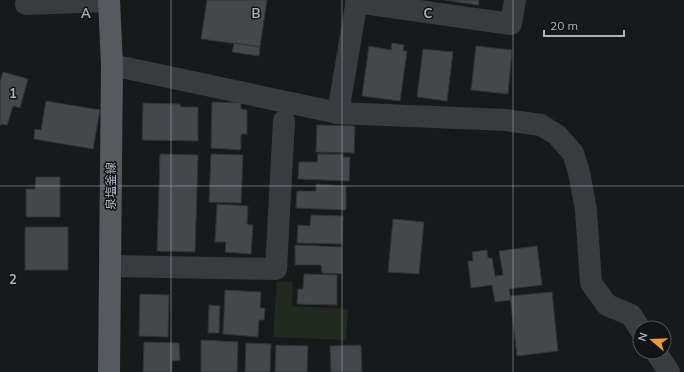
<svg xmlns="http://www.w3.org/2000/svg" width="684" height="372" font-family="Mulish,'Noto Sans JP',sans-serif">
<rect width="100%" height="100%" fill="#18191b"/>
<!-- green -->
<polygon fill="#212921" points="277,281 293,282 292,306 348,309 346,340 273,337"/>
<!-- building -->
<g fill="#45474a" stroke="#333336">
<polygon points="207,0 267,0 260,47 201,39"/>
<polygon points="445,0 479,0 478,5"/>
<polygon points="234,43 260,47 259,56 232,52"/>
<polygon points="392,43 404,45 403,51 407,51 400,101 362,96 369,46 391,50"/>
<polygon points="476,46 512,50 508,94 471,90"/>
<polygon points="423,49 453,52 447,101 417,97"/>
<polygon points="3,72 28,79 20,108 13,106 7,125 1,124 0,126 0,82"/>
<polygon points="46,101 100,110 93,149 34,139 35,129 41,130"/>
<polygon points="212,102 241,103 241,109 247,110 247,134 241,134 241,150 211,148"/>
<polygon points="143,103 180,104 181,107 198,107 198,141 142,140"/>
<polygon points="317,125 355,126 354,153 316,152"/>
<polygon points="160,154 198,155 195,252 157,251"/>
<polygon points="211,154 243,155 241,203 209,202"/>
<polygon points="318,154 343,154 343,157 350,157 349,181 298,179 299,162 317,162"/>
<polygon points="36,177 60,177 60,217 26,217 26,189 35,189"/>
<polygon points="316,184 346,186 346,210 296,208 297,191 316,191"/>
<polygon points="217,204 248,206 247,224 253,225 251,254 225,252 226,242 215,242"/>
<polygon points="311,215 343,216 342,244 297,243 298,225 310,226"/>
<polygon points="393,219 424,222 419,274 388,272"/>
<rect x="25" y="227" width="43" height="43"/>
<polygon points="295,245 342,247 342,274 322,273 321,265 295,265"/>
<polygon points="537,246 542,285 509,289 511,300 495,302 492,285 471,288 468,261 473,261 472,252 487,250 488,258 492,258 495,276 503,275 499,251"/>
<polygon points="304,274 337,275 337,305 297,304 298,289 303,289"/>
<polygon points="225,290 261,292 260,308 265,308 264,320 259,320 258,337 223,334"/>
<polygon points="552,292 558,351 517,356 510,296"/>
<polygon points="140,294 169,295 168,337 139,336"/>
<polygon points="209,305 220,306 219,333 208,333"/>
<polygon points="201,340 238,342 237,372 201,372"/>
<polygon points="144,342 179,343 180,360 172,361 172,372 143,372"/>
<polygon points="246,343 271,344 270,372 245,372"/>
<polygon points="276,345 308,346 307,372 275,372"/>
<polygon points="361,345 362,372 331,372 330,346"/>
</g>
<g fill="none" stroke-linecap="round" stroke-linejoin="round">
<!-- minor -->
<g stroke="#3a3b3f" stroke-width="22">
<polyline points="356,2 511,24 515,0"/>
<polyline points="26,4 109,1"/>
<polyline points="112,65 338,113 357,0"/>
<polyline points="338,113 506,120 541,125 557,135 573,153 579,172 586,210 591,283 607,305 631,315 640,329"/>
<polyline points="111,266 276,269 284,121"/>
<polyline points="656,352 669,372"/>
</g>
<!-- major -->
<polyline stroke="#56595e" stroke-width="22" points="109,372 112,65 109,0"/>
</g>
<!-- grid -->
<path fill="none" stroke="#abb2ba" stroke-width="1" stroke-opacity="0.55" d="M 171,0 L 171,372M 342,0 L 342,372M 513,0 L 513,372M 0,186 L 684,186"/>
<g text-anchor="middle" stroke-width="3" stroke-linejoin="round" paint-order="stroke">
<!-- street labels -->
<g font-size="12" fill="#abb2ba" stroke="#131416">
<text transform="translate(111 186) rotate(-90)" y="4">泉塩釜線</text>
</g>
</g>
<g font-size="13" text-anchor="middle" font-weight="bold" fill="#abb2ba" stroke="#131416" stroke-width="3" stroke-linejoin="round" paint-order="stroke">
<text x="86" y="18">A</text>
<text x="256" y="18">B</text>
<text x="428" y="18">C</text>
<text x="13" y="98">1</text>
<text x="13" y="284">2</text>
</g>
<!-- north arrow -->
<g transform="translate(652 340) rotate(289)"><circle r="19" fill="#131416" stroke="#505358"/>
<path d="M0-3L7 15L0 10L-7 15Z" fill="#ec9a3f"/>
<text y="-6" font-size="11" font-weight="bold" text-anchor="middle" fill="#abb2ba">N</text>
</g>
<!-- scale -->
<path d="M544 30v6h80v-6" fill="none" stroke="#abb2ba" stroke-width="2"/>
<text x="550" y="30" font-size="12" fill="#abb2ba" stroke="#131416" stroke-width="3" paint-order="stroke">20 m</text>
</svg>
